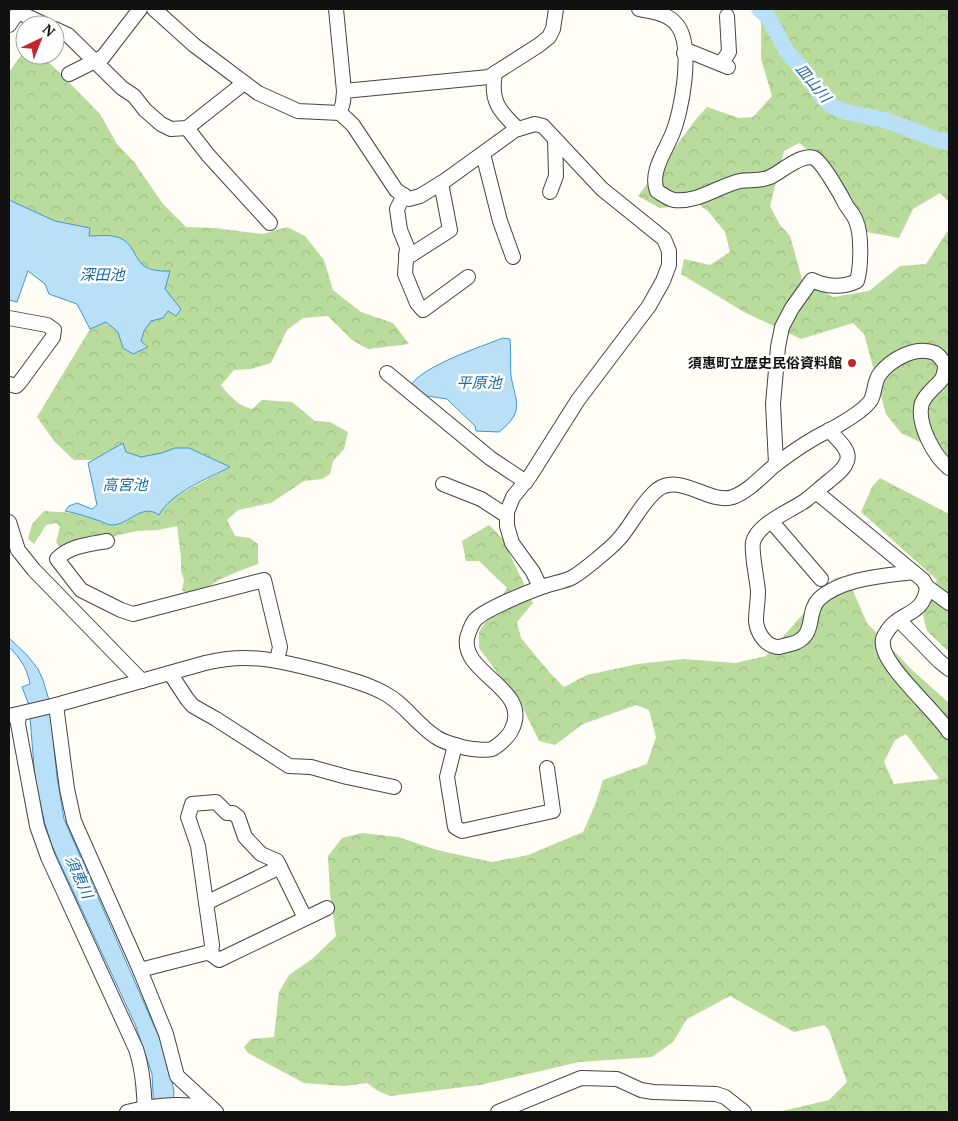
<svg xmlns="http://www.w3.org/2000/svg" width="958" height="1121" font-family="'PT Serif','Noto Sans JP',serif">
<defs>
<pattern id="forest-crowns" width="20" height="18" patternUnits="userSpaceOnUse" patternTransform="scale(1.25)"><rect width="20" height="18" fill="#b9dc9c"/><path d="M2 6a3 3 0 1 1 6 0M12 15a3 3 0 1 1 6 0" fill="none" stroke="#9ebc85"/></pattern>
</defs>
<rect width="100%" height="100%" fill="#fffdf5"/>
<!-- forest -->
<g fill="url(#forest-crowns)" fill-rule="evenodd">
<polygon points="761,9 949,9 949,202 940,193 913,209 899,238 861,231 819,158 799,143 784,151 770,206 780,225 790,236 802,279 833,297 869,291 900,266 926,264 949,229 949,456 901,433 886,414 864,334 853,323 801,339 744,312 681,274 684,259 710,265 730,252 725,232 708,211 698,204 660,208 638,196 697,118 707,107 739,118 753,117 772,96 761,59"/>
<path d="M 25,50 L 25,55 L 42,55 L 100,114 L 117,144 L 134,162 L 163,204 L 186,227 L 215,228 L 263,234 L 287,227 L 305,236 L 324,260 L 333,290 L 361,312 L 393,323 L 409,344 L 368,349 L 352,340 L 328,316 L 303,318 L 287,330 L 271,363 L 251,369 L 234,370 L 221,385 C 228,395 240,407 252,409 L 262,400 L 292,402 L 315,421 L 330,422 L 348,432 L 344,449 L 333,461 L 330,474 L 322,479 L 304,481 L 271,503 L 238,510 L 227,520 L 235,536 L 250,538 L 258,544 L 258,564 C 246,569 233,573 221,579 C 203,588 206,597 182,591 L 184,580 L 181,571 L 181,558 L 177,526 L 158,530 L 137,531 L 61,548 L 56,542 L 60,527 L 56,523 L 46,525 L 34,544 L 28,539 L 32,524 L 44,511 L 75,513 L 111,525 L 123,523 L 143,511 L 155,512 L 162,510 L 173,498 L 230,467 L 189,448 L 175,448 L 162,453 L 141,457 L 126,452 L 123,444 L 92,460 L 74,460 L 54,441 L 37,417 L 90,329 L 106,322 L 118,332 L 123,348 L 148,347 L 141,341 L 144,331 L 151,321 L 162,318 L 172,299 L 165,289 L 158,271 L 141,265 L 130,246 L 109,236 L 88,236 L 89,228 L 55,221 L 9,200 L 9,72 Z"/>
<polygon points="880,478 949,514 949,652 927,631 923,615 937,580 861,512 872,487"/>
<path d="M 489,525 L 502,538 L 533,603 L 517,622 L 521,638 L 550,673 L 564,687 L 587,675 L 638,664 L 683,659 L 735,663 L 766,656 L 835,578 L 847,577 L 867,623 L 912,670 L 949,703 L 949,1112 L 778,1112 L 829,1100 L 847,1082 L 829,1030 L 824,1025 L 794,1032 L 730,996 L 687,1019 L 673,1042 L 652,1057 L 579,1062 L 480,1085 L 390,1096 L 378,1091 L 367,1083 L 344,1086 L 304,1083 L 248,1053 L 244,1047 L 251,1039 L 274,1037 L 279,992 L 289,975 L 312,959 L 336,936 L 330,893 L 328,856 L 342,838 L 362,833 L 398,837 L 437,850 L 492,862 L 528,855 L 583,832 L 595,805 L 603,780 L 647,764 L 656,737 L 649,710 L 636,705 L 583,724 L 555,745 L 539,741 L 522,706 L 479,648 L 479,632 L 507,588 L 479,561 L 466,561 L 462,541 ZM 906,734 L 939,778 L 938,779 L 894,784 L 884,762 L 895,740 Z"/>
</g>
<!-- water -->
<g fill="#b9e0f7" stroke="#3f96cf">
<path d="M 9,200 L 55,221 L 90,228 L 89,236 C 99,236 111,234 120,238 C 142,248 129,273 170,271 L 165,289 L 181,309 L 176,316 L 168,311 L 163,318 L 151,321 L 144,331 L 141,341 L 148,347 L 133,354 L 123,348 L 118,332 L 106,322 L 90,329 L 77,304 L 49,294 L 45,284 L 28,271 L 17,302 L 9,300 Z"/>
<path d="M 503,338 L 510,339 C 511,351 510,366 511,376 C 516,403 525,411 499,432 L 476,431 L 475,426 L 447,399 L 427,396 L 411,385 C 423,366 480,347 503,338 Z"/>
<path d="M 123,443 L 126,452 L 141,457 L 162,453 L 175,448 L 189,448 L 230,467 C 209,478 170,493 159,515 C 142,502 128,526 111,525 C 108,525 103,522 100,521 C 88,517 77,513 65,511 L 69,506 L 77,503 L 92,509 L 97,505 L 88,463 Z"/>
<path d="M 9,638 L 27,655 L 38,669 L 43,680 L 49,700 L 57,777 L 64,819 L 165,1051 L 174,1091 L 173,1112 L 154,1112 L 152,1074 L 135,1024 L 52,846 L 45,824 L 35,779 L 29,705 L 22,687 L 30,684 C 27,668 21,659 9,647 Z"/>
</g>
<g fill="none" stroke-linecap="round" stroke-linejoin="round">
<!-- river -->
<polyline stroke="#b9e0f7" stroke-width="16" points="759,9 768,17 787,52 803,70 823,98 832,106 846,112 885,120 935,139 949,143"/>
<!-- minor casing -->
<g stroke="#444" stroke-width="16">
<g id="minor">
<polyline points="154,9 194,45 258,93 298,111 340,113 353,125 396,190 409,199 420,196 446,180 515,130 535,124 543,126 602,189 664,239 669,251 669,265 663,281 649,306 578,400 530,476 513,497 507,512 507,526 512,543 533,572 540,587"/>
<polyline points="336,9 344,91 343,102 340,113"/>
<path d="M 639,9 C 652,12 668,13 677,25 C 694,46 682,113 671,137 C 664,153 650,173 657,191 C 662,194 668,199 674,200 C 698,203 718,186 740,181 C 750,179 759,182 770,177 C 780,173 801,153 814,158 C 823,163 841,195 846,205 C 849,210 854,215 856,221 C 862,234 861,268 857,281 C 843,288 826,287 812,280 L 792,308 L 782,327 L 778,347 L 773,404 L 776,464"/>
<polyline points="18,12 46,25"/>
<polyline points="9,25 20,9"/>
<polyline points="55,29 68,35 122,88 134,96 145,110 161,124 171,129 187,128 244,83"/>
<polyline points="684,53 691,52 728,67"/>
<polyline points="721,64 729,52 727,16"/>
<path d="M 495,73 C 490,101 499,111 518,129"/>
<polyline points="69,74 103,57 140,9"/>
<polyline points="344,91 489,77 539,45 549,37 553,29 556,9"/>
<polyline points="187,128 208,155 270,223"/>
<polyline points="483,154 500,221 513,257"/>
<polyline points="550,192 556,176 555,139"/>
<polyline points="404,195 397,209 400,230 407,247 405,274 417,303 423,310 468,277"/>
<polyline points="406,255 411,255 450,230 441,183"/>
<polyline points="9,318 47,325 54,330 53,337 20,382 16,386 9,384"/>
<polyline points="387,373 490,458 526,482"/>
<path d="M 829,430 C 836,439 851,449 847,461 C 844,470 836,475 829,481 C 821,487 814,494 806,500 C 791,511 758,523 753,542 C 751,552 757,579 758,591 C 758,601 756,611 756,621 C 757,633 766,647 779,647 C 783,646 787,645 791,644 C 818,637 805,613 819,599 C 842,578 884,576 913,572"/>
<polyline points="443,484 481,499 507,516"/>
<polyline points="816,492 923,580 927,587 949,603"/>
<polyline points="9,522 18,550 34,570 142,681"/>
<polyline points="772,522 821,579"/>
<path d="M 107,541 C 90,544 69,546 57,559 L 81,590 L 121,610 L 133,614 L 264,580 L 280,647 L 277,660"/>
<path d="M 927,587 C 924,617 898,611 886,633 C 884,636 882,641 883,644 C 883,666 936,711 949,732"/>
<polyline points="899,620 939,661 949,669"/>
<polyline points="170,673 187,699 193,706 216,719 289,766 311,767 347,777 394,787"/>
<polyline points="56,705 67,789 74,821 140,970 166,1034 177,1076 216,1112"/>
<path d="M 19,714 L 18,724 L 37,826 L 48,857 L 136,1049 C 143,1070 144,1091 145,1112"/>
<path d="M 9,716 L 56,705 L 205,663 C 250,652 280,661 324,672 C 345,678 365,683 384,693 C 404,703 417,725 436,737 C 444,743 456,745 466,748 C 473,749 485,751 492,749 C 498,746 508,737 511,731 C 534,689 461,675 467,638 C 469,632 471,624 476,619 C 486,609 528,592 542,587 C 552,583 564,582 573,577 C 582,572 611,548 618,540 C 632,525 641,503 657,490 C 680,472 710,505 733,497 C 749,491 762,476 775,465 C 792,452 809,440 828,431 C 839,425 865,410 871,400 C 875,392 874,383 879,375 C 890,360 915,345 935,353 C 939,355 942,360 945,364 C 945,369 944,375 942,379 C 936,387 926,393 922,403 C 916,423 934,456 949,468"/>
<polyline points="455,745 447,777 455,827 462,831 553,811 547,768"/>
<polyline points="206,903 280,867"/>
<polyline points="211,954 219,960 327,908"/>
<polyline points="140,970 206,953 211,954 212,945 198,846 188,817 192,804 216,802 227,813 233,813 238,817 245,837 261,854 277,861 305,918"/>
<path d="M 127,1112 C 143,1108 160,1105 177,1105 C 188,1105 198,1106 209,1106"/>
<polyline points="498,1112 581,1078 617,1079 641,1090 653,1092 716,1094 725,1097 744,1112"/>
</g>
</g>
<!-- minor -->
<use href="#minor" stroke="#fff" stroke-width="14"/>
</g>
<!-- markers -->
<circle fill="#c4262e" stroke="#fff" stroke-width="2" cx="852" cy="363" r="5"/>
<g text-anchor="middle" stroke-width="5" stroke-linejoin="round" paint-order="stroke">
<!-- poi labels -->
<g font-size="14" font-weight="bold" fill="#111" stroke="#fff" text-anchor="end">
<text x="842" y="368">須惠町立歴史民俗資料館</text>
</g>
<!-- water labels -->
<g font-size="15" font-style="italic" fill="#1768a6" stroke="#fff">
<text transform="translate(813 83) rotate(50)" y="5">皿山川</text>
<text x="102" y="280">深田池</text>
<text x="479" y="388">平原池</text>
<text x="125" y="490">高宮池</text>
<text transform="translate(79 877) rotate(66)" y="5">須恵川</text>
</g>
</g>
<!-- border -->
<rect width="958" height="1121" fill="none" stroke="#111111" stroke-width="20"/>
<!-- north arrow -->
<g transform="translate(40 40) rotate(43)"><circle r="24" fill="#ffffff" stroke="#a0a0a0"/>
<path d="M0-4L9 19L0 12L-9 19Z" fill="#c4262e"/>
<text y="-8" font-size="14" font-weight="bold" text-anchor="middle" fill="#111111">N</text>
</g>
</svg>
